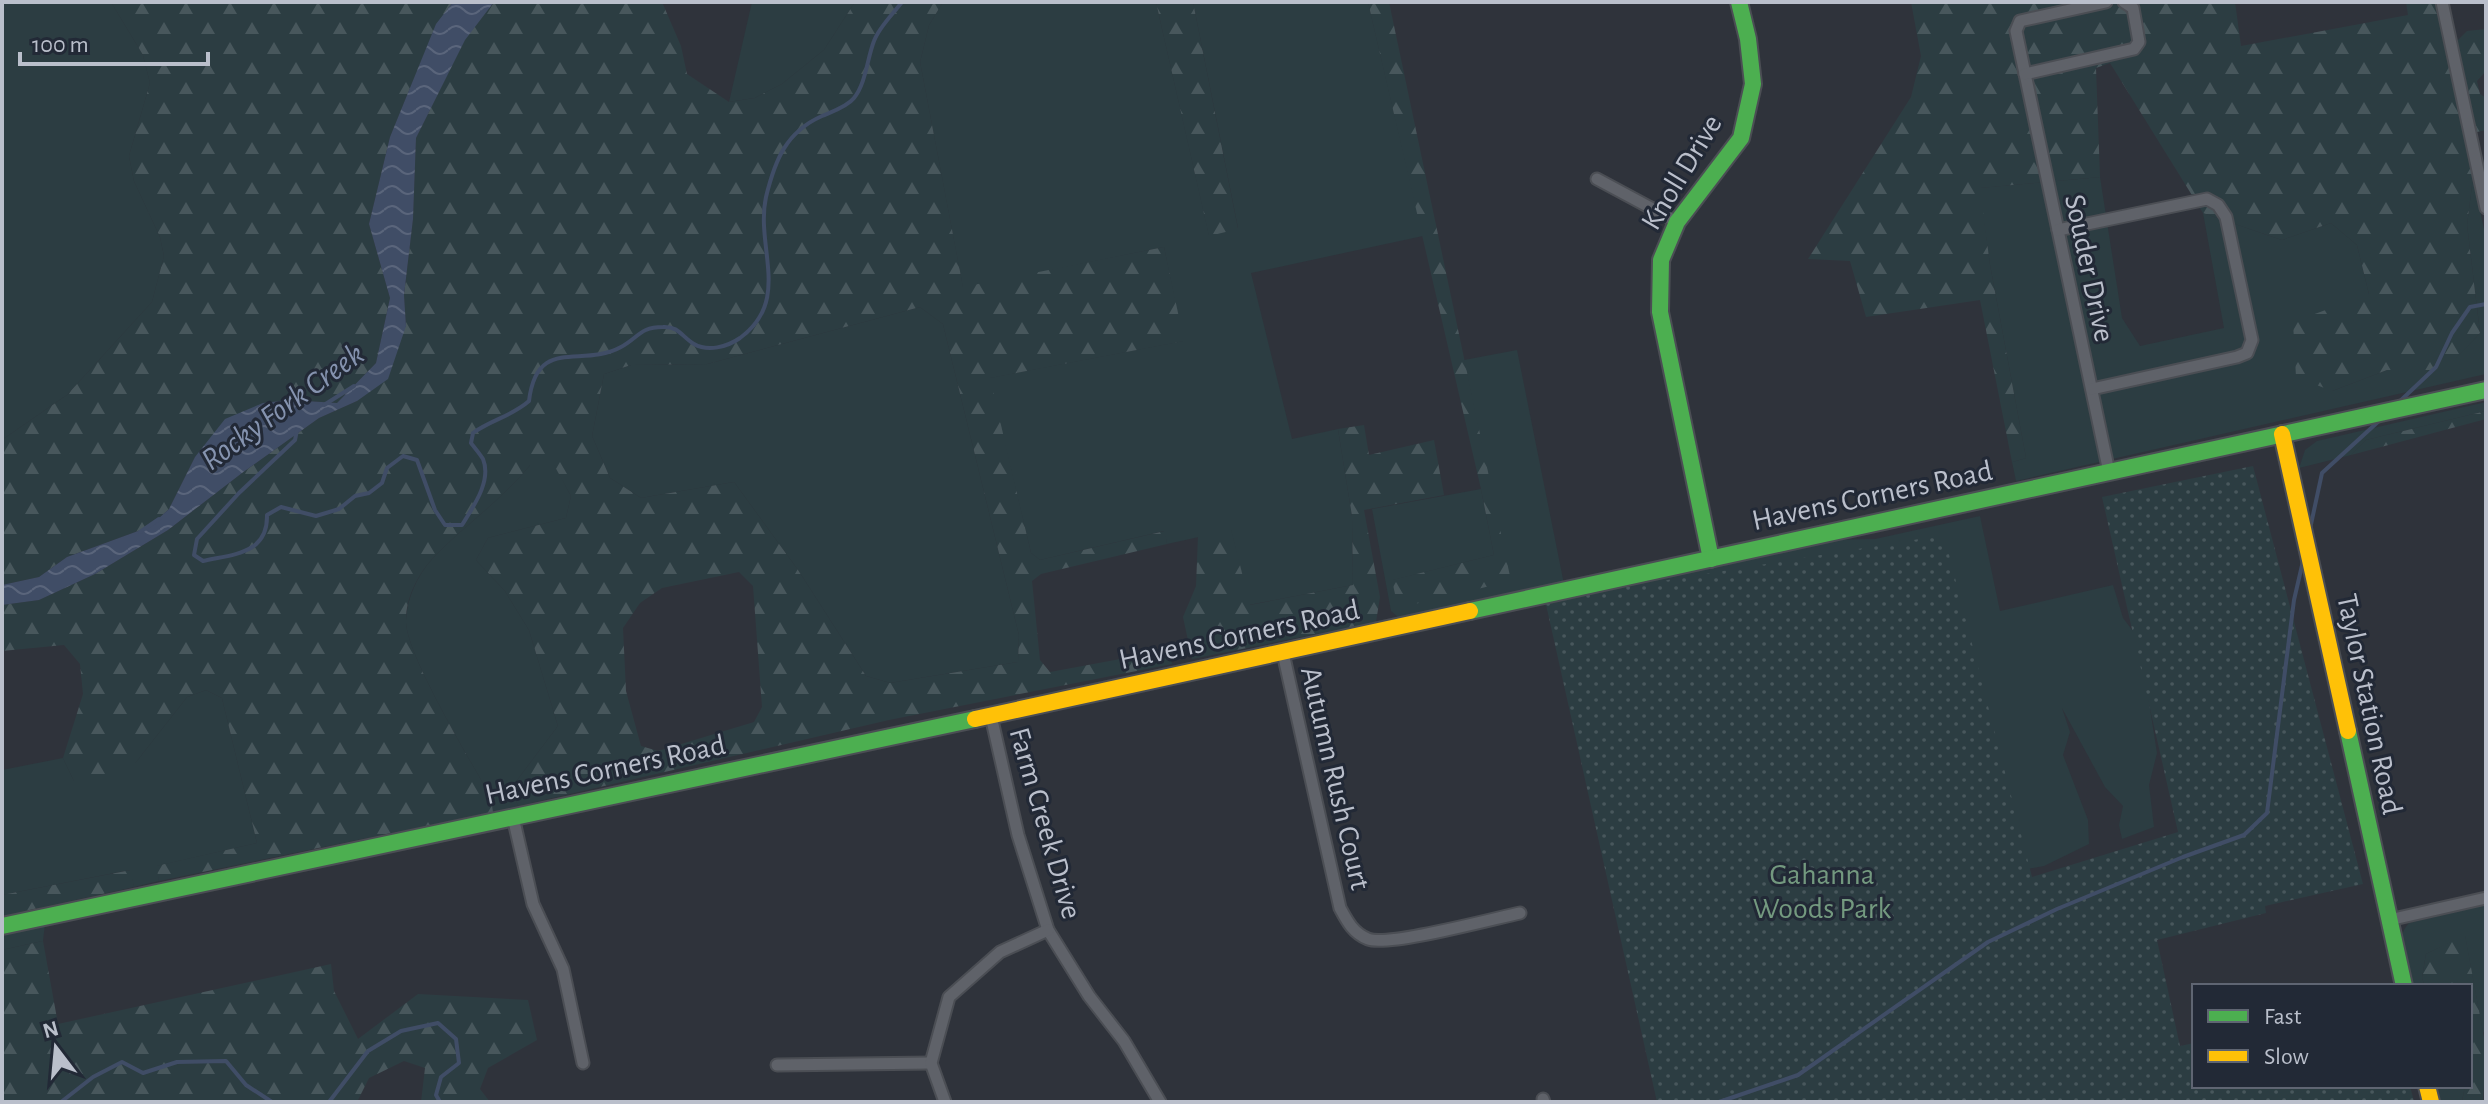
<svg xmlns="http://www.w3.org/2000/svg" width="2488" height="1104" font-family="'Alegreya Sans',sans-serif">
<defs>
<pattern id="forest-firs" width="22" height="20" patternUnits="userSpaceOnUse" patternTransform="scale(2)"><rect width="22" height="20" fill="#2c3d42"/><path d="M5 1l3.5 6h-7zM16 11l3.5 6h-7z" fill="#48575c"/></pattern>
<pattern id="park-dots" width="8" height="8" patternUnits="userSpaceOnUse" patternTransform="scale(2)"><rect width="8" height="8" fill="#2c3d42"/><path d="M2 2h.1M6 6h.1" fill="none" stroke="#48575c" stroke-width="1.8" stroke-linecap="round"/></pattern>
<pattern id="water-waves" width="16" height="10" patternUnits="userSpaceOnUse" patternTransform="scale(2)"><rect width="16" height="10" fill="#404d66"/><path d="M0 5q4-4 8 0t8 0" fill="none" stroke="#5a657b"/></pattern>
</defs>
<rect width="100%" height="100%" fill="#2f333b"/>
<!-- green -->
<g fill="#2c3d42">
<polygon points="2,2 111,2 143,55 150,83 129,156 134,181 160,237 164,256 152,302 67,395 2,440"/>
<polygon points="752,2 855,2 824,50 782,84 755,98 729,102"/>
<polygon points="943,2 1156,2 1209,235 1238,228 1193,2 1368,2 1423,236 1251,273 1292,439 1338,429 1352,516 1353,585 1249,605 1231,530 1167,544 1164,531 1040,560 1031,553 989,378 1183,341 1164,247 963,288 920,62 929,25"/>
<polygon points="2100,177 2122,318 2140,346 2224,328 2203,213 2282,240 2331,223 2357,245 2369,294 2332,391 2387,370 2445,369 2480,333 2467,225 2473,177 2485,234 2486,374 2016,481 2012,462 2026,458 1990,265 1979,188"/>
<polygon points="920,307 943,324 1019,635 1018,662 890,683 866,676 798,570 734,482 641,498 610,478 592,436 604,374 631,365 707,364"/>
<polygon points="1517,350 1564,584 1398,617 1391,611 1372,509 1481,489 1494,555 1393,580 1510,581 1464,360"/>
<polygon points="2486,402 2486,411 2366,440 2351,455 2299,468 2305,450 2317,441"/>
<path d="M 554,464 L 571,496 L 566,518 L 488,538 L 476,560 L 505,591 L 529,630 L 558,726 L 512,787 L 518,806 L 493,812 L 491,798 C 473,764 404,652 406,620 C 407,598 417,576 432,559 C 463,526 501,501 530,465 Z"/>
<polygon points="1980,516 2000,611 2113,585 2123,618 2139,639 2157,753 2149,785 2154,827 2122,839 2119,825 2123,806 2105,787 2062,708 2070,732 2063,755 2088,820 2089,844 2044,866 2016,871 1541,603 1823,540 1875,539"/>
<polygon points="206,690 222,698 257,843 157,866 159,881 134,887 130,870 2,895 2,770 63,758 74,781 136,762 187,697"/>
<path d="M 2486,905 L 2486,1028 L 2483,1033 L 2465,936 L 2426,954 L 2422,978 L 2425,986 L 2410,986 C 2405,966 2393,940 2409,923 Z"/>
<polygon points="45,924 43,941 2,950 2,934"/>
<polygon points="2433,1086 2465,1086 2462,1102 2436,1102"/>
</g>
<!-- forest -->
<g fill="url(#forest-firs)" fill-rule="evenodd">
<polygon points="111,2 453,2 436,25 390,137 369,224 390,298 376,363 337,403 290,400 195,457 169,509 149,527 67,557 39,577 2,585 2,440 67,395 152,302 164,256 160,237 134,181 129,156 150,83 143,55"/>
<path d="M 494,2 L 662,2 L 681,46 L 687,74 L 729,102 L 755,98 L 782,84 L 824,50 L 855,2 L 943,2 L 929,25 L 920,62 L 963,287 L 1164,247 L 1184,341 L 990,378 L 1031,553 L 1040,560 L 1165,531 L 1167,544 L 1041,574 L 1032,581 L 1040,660 L 1050,672 L 1169,650 L 1172,664 L 889,720 L 518,806 L 512,787 L 558,726 L 529,630 L 505,591 L 476,560 L 488,538 L 566,518 L 571,496 L 554,465 L 530,465 C 501,501 463,526 432,559 C 417,576 406,598 406,620 C 404,652 473,764 491,798 L 493,812 L 159,881 L 156,866 L 257,843 L 222,698 L 206,690 L 187,697 L 136,762 L 101,790 L 74,781 L 63,758 L 83,694 L 80,664 L 64,645 L 2,651 L 2,605 L 39,600 L 95,574 L 168,530 L 242,473 L 319,418 L 357,401 L 406,326 L 404,295 L 413,219 L 416,138 L 465,39 ZM 920,307 L 943,324 L 1019,635 L 1018,662 L 890,683 L 866,676 L 798,570 L 734,482 L 641,498 L 610,478 L 592,436 L 604,374 L 631,365 L 707,364 ZM 739,572 L 753,586 L 762,707 L 754,722 L 658,751 L 641,746 L 626,691 L 623,628 L 640,603 L 662,588 Z"/>
<polygon points="1156,2 1193,2 1238,229 1209,236"/>
<polygon points="1368,2 1389,2 1511,581 1398,608 1392,580 1494,555 1481,489"/>
<polygon points="1911,2 2235,2 2241,46 2408,15 2406,2 2435,2 2473,177 2467,225 2480,333 2445,370 2387,370 2332,391 2296,377 2293,322 2369,294 2357,245 2331,223 2282,240 2203,213 2110,63 2096,68 2100,177 1980,188 1990,265 2026,458 2012,462 1980,300 1866,317 1850,261 1808,259 1911,97 1921,56"/>
<polygon points="2486,29 2486,71 2477,81 2480,94 2486,98 2486,130 2477,132 2457,41 2467,31"/>
<polygon points="2486,411 2486,419 2351,455 2366,440"/>
<polygon points="1364,425 1369,455 1434,440 1444,495 1364,510 1380,597 1376,622 1192,659 1183,617 1196,586 1198,536 1231,529 1250,605 1353,585 1352,516 1338,429"/>
<polygon points="131,870 134,887 2,916 2,895"/>
<polygon points="2465,935 2486,1048 2483,1102 2462,1102 2465,1086 2470,1086 2470,986 2425,986 2422,978 2426,954"/>
<polygon points="43,941 58,1024 331,964 334,991 358,1039 418,994 528,1000 537,1040 488,1068 480,1089 490,1102 421,1102 425,1068 404,1061 369,1078 357,1102 2,1102 2,950"/>
</g>
<!-- park -->
<polygon fill="url(#park-dots)" points="2253,466 2363,884 2265,906 2266,913 2157,940 2180,1046 2194,1043 2194,1086 2410,1086 2414,1102 1657,1102 1545,600 1944,535 2032,877 2178,832 2102,497"/>
<!-- water -->
<polygon fill="url(#water-waves)" points="453,2 494,2 465,40 416,138 413,219 404,295 406,326 388,379 357,401 319,418 242,473 168,530 95,574 39,600 2,605 2,585 39,577 67,557 149,527 169,509 195,457 225,419 263,403 290,400 337,403 376,363 390,298 369,224 390,137 436,24"/>
<g fill="none" stroke-linecap="round" stroke-linejoin="round">
<!-- stream -->
<g stroke="#404d66" stroke-width="4">
<polyline points="2398,403 2436,367 2452,333 2470,307 2486,304"/>
<polyline points="324,405 354,386"/>
<path d="M 297,430 L 295,440 L 239,493 L 197,539 L 194,555 L 203,561 C 234,554 268,554 267,515 L 281,507 L 316,516 L 339,509 L 355,496 L 369,493 L 382,483 L 387,468 L 403,456 L 417,460 L 435,510 L 445,525 L 462,525 C 473,507 492,481 483,459 C 480,454 475,448 471,443 L 473,433 C 491,420 512,416 529,401 C 537,335 581,369 621,347 C 639,337 640,327 663,327 C 679,326 682,337 694,344 C 708,352 727,347 740,338 C 792,300 755,247 766,197 C 775,160 786,132 822,116 C 831,112 847,107 854,98 C 866,83 867,59 874,41 C 879,27 893,14 902,2"/>
<polyline points="2310,529 2322,473 2380,420"/>
<polyline points="140,532 159,519"/>
<polyline points="61,1102 93,1077 122,1062 143,1073 177,1062 226,1061 246,1085 272,1102"/>
<polyline points="329,1102 368,1051 401,1031 438,1023 456,1039 459,1063 441,1077 436,1095 440,1102"/>
<polyline points="1719,1102 1798,1075 1988,942 2057,909 2183,857 2244,835 2267,813 2294,600 2303,561"/>
</g>
<!-- street casing -->
<g stroke="#4b4e54" stroke-width="15">
<g id="street">
<polyline points="2106,2 2020,21 2016,31 2109,472"/>
<polyline points="2442,2 2486,208"/>
<polyline points="2025,74 2134,49 2139,42 2133,8 2124,2"/>
<polyline points="1597,179 1677,222"/>
<polyline points="2058,230 2207,199 2218,205 2226,217 2252,340 2247,353 2237,357 2092,389"/>
<path d="M 1283,653 L 1340,908 C 1347,921 1353,933 1368,939 C 1388,947 1492,919 1520,913"/>
<polyline points="991,716 1018,835 1048,930 1089,996 1124,1041 1160,1102"/>
<polyline points="513,817 533,904 563,969 583,1063"/>
<polyline points="2389,920 2486,898"/>
<polyline points="777,1065 931,1063"/>
<polyline points="1543,1099 1544,1102"/>
<polyline points="945,1102 931,1063 949,997 1000,952 1048,930"/>
</g>
</g>
<!-- fast casing -->
<g stroke="#4b4e54" stroke-width="20">
<g id="fast">
<polyline points="1711,559 1660,312 1661,260 1677,222 1741,138 1753,84 1748,39 1739,2"/>
<polyline points="1470,611 2486,390"/>
<polyline points="2348,731 2404,986"/>
<polyline points="2,926 975,719"/>
</g>
</g>
<!-- slow casing -->
<g stroke="#4b4e54" stroke-width="20">
<g id="slow">
<polyline points="2282,434 2348,731"/>
<polyline points="975,719 1470,611"/>
<polyline points="2427,1086 2431,1102"/>
</g>
</g>
<!-- street -->
<use href="#street" stroke="#5f6269" stroke-width="11"/>
<!-- fast -->
<use href="#fast" stroke="#4caf50" stroke-width="16"/>
<!-- slow -->
<use href="#slow" stroke="#ffc107" stroke-width="16"/>
</g>
<g text-anchor="middle" stroke-width="6" stroke-linejoin="round" paint-order="stroke">
<!-- street labels -->
<g font-size="30" fill="#babfcb" stroke="#222936">
<text transform="translate(1681 172) rotate(-59)" y="10">Knoll Drive</text>
<text transform="translate(2090 268) rotate(78)" y="10">Souder Drive</text>
<text transform="translate(1872 495) rotate(-12)" y="10">Havens Corners Road</text>
<text transform="translate(1239 634) rotate(-12)" y="10">Havens Corners Road</text>
<text transform="translate(2370 704) rotate(78)" y="10">Taylor Station Road</text>
<text transform="translate(605 769) rotate(-12)" y="10">Havens Corners Road</text>
<text transform="translate(1336 778) rotate(77)" y="10">Autumn Rush Court</text>
<text transform="translate(1046 823) rotate(74)" y="10">Farm Creek Drive</text>
</g>
<!-- park labels -->
<g font-size="30" fill="#73997f" stroke="#222936">
<text x="1822" y="884">Gahanna<tspan x="1822" dy="34">Woods Park</tspan></text>
</g>
<!-- water labels -->
<g font-size="32" font-style="italic" fill="#8593af" stroke="#222936">
<text transform="translate(282 406) rotate(-36)" y="11">Rocky Fork Creek</text>
</g>
</g>
<!-- border -->
<rect width="2488" height="1104" fill="none" stroke="#babfcb" stroke-width="8"/>
<!-- legend -->
<rect x="2192" y="984" width="280" height="104" fill="#222936" stroke="#5f6572" stroke-width="2"/>
<rect x="2208" y="1010" width="40" height="12" fill="#4caf50" stroke="#5f6572" stroke-width="2"/>
<text x="2264" y="1024" font-size="24" fill="#babfcb">Fast</text>
<rect x="2208" y="1050" width="40" height="12" fill="#ffc107" stroke="#5f6572" stroke-width="2"/>
<text x="2264" y="1064" font-size="24" fill="#babfcb">Slow</text>
<!-- north arrow -->
<g transform="translate(56 1048) rotate(344)" stroke="#222936" stroke-width="6" paint-order="stroke">
<path d="M0-6L14 30L0 20L-14 30Z" fill="#babfcb"/>
<text y="-12" font-size="22" font-weight="bold" text-anchor="middle" fill="#babfcb">N</text>
</g>
<!-- scale -->
<path d="M20 52v12h188v-12" fill="none" stroke="#babfcb" stroke-width="4"/>
<text x="32" y="52" font-size="24" fill="#babfcb" stroke="#222936" stroke-width="6" paint-order="stroke">100 m</text>
</svg>
